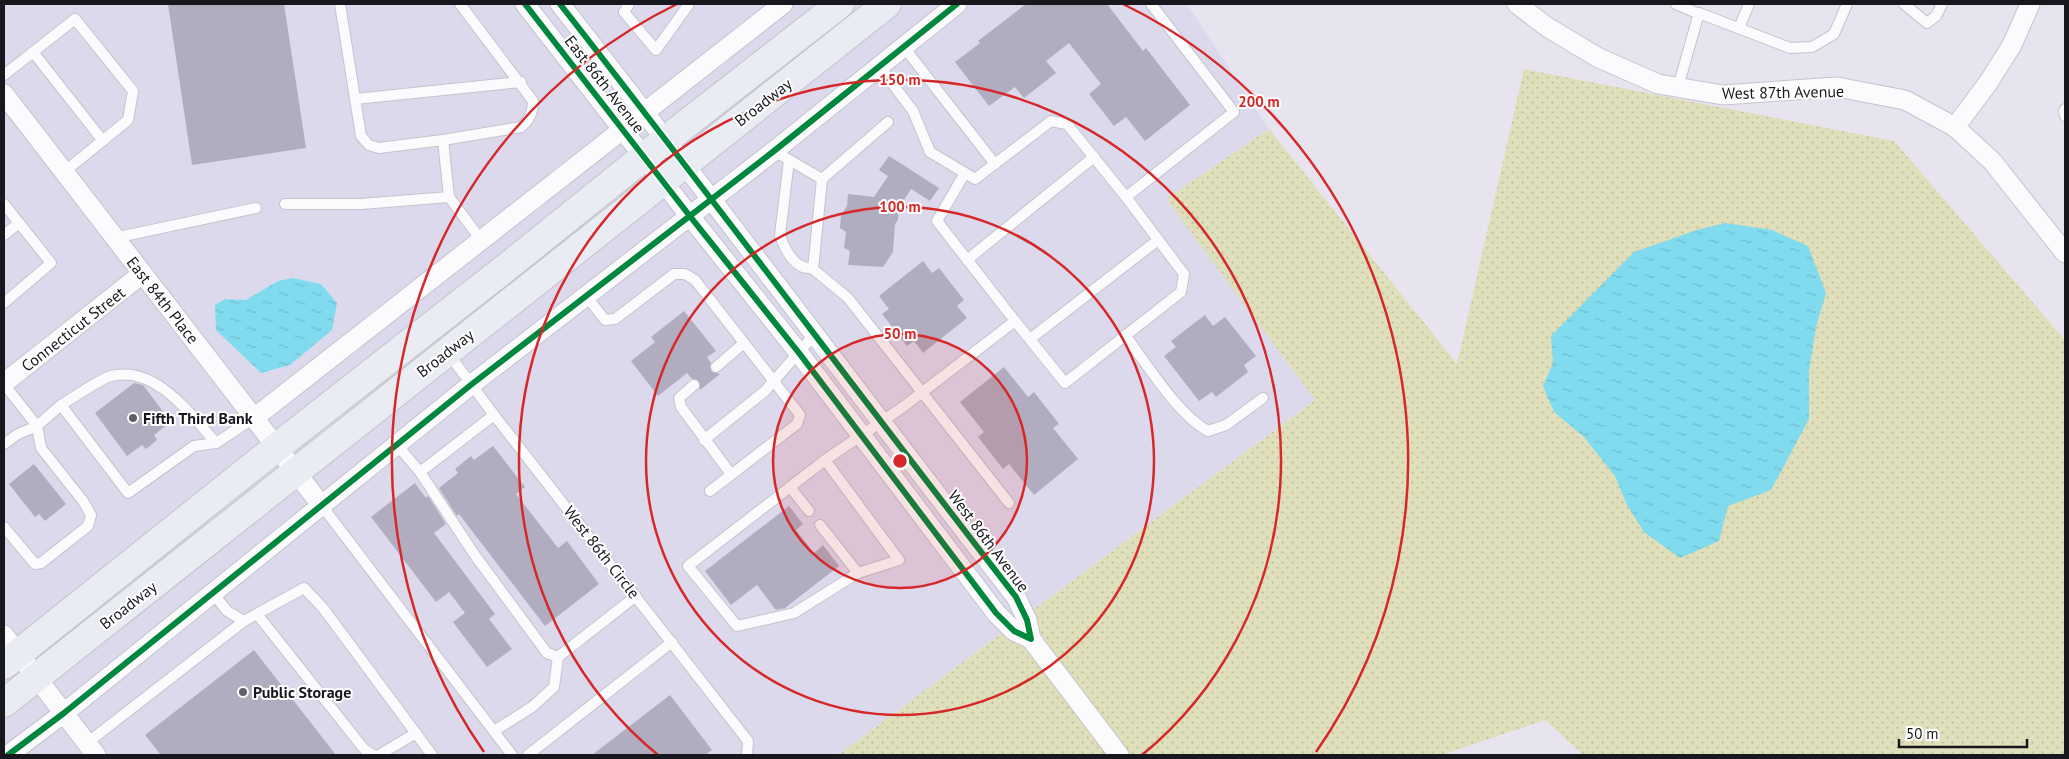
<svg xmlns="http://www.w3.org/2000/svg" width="2069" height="759" font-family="'PT Sans',sans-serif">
<defs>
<pattern id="green-dots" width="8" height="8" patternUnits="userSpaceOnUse" patternTransform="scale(1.25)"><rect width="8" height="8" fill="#dfe0bb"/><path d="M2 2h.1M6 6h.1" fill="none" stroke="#bfbfa0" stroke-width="1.8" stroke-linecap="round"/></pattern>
<pattern id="water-ripples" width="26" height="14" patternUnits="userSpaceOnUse" patternTransform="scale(1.25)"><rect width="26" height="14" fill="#81dbee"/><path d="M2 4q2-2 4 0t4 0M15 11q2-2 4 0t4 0" fill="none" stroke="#6fbbcc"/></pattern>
</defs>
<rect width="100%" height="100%" fill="#e7e4f0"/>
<!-- built -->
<polygon fill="#ddd9ed" points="4,4 1187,4 1269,129 1167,199 1315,400 838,755 4,755"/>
<!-- green -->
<polygon fill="url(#green-dots)" points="1524,69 1894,141 2065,340 2065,755 1583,755 1545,720 1442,755 838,755 1315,400 1166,199 1269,129 1457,364"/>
<!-- water -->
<g fill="url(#water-ripples)">
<polygon points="1726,223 1772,230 1808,246 1826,293 1816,327 1809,371 1809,419 1771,490 1728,506 1719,541 1680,558 1644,532 1627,505 1615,476 1584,437 1554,412 1543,386 1553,363 1551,336 1634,252 1697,230"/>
<polygon points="293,278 321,284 337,303 332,330 290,365 261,373 216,330 215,305 225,299 246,300 278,281"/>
</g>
<!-- building -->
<g fill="#b1acc0">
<polygon points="168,4 284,4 306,148 192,165"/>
<polygon points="1026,4 1107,4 1143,51 1146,48 1190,105 1145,141 1126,117 1114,126 1089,94 1101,84 1069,43 1046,61 1056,73 1024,98 1015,87 989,106 955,62 980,43 978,41"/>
<polygon points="889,156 939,188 930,201 911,189 899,208 898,220 895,224 893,252 883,267 848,265 850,251 844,248 846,232 840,228 841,215 847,206 848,194 874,197 888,176 879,170"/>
<polygon points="923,261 932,273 939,268 964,300 957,306 967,318 923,353 914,341 907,346 882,314 889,309 879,296"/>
<polygon points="684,311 716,351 707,357 711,363 711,371 720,374 700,390 699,381 692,379 687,373 658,396 631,361 655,342 651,337"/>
<polygon points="1205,315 1213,326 1225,317 1256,356 1244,365 1248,372 1216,397 1212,392 1199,401 1164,356 1176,347 1171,341"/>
<polygon points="1004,367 1028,397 1034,392 1059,424 1053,428 1078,459 1034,495 1009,464 1003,469 978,437 984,432 960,402"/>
<polygon points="134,383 143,385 171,422 154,435 157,440 146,449 142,445 127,456 95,413"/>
<polygon points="493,446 525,487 516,494 558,548 567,541 599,584 545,626 459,514 457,516 439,488 458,473 455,469 471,456 474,460"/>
<polygon points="34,464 66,504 45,521 39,514 35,517 9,484"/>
<polygon points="415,483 426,498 428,496 446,524 434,533 495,614 489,619 512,649 487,667 453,622 465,613 449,592 436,602 371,517"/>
<polygon points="789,506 803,524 796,530 814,553 823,545 839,566 785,608 776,610 757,585 731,605 705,571"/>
<polygon points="254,650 336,755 161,755 145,735"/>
<polygon points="670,695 712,750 705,755 592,755"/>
</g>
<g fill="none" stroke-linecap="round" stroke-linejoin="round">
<!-- lane casing -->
<g stroke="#c5c3cc" stroke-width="12">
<g id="lane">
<polyline points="340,4 361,136 369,145 379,148 443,140"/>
<path d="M 460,4 L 533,101 C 533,112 530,120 521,127 L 443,140 L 449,197 L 481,240"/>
<polyline points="629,4 624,12 656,50 689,4"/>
<polyline points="1676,4 1699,14"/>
<polyline points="1904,4 1927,23 1936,16 1942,4"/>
<polyline points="1739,28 1749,4"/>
<polyline points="903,46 995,164"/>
<polyline points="33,52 103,141"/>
<polyline points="879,66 913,111 930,152 975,179 1051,121 1067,124 1126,197 1234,112 1151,4"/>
<polyline points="4,75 75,19 133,91 128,120 64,172"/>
<polyline points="1678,87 1699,13 1790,48 1812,47 1834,34 1847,4"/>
<polyline points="355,99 521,82"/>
<polyline points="2065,109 2064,111 2065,116"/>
<polyline points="774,151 822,179 813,269 848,298 1009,503"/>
<path d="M 789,160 L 780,235 C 783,246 791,261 801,266 C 804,268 810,268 813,269"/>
<polyline points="822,179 888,122"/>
<polyline points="4,204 51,263 4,303"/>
<polyline points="285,204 361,204 449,197"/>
<polyline points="4,235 19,223"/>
<polyline points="114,238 256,208"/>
<polyline points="967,260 1094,157"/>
<polyline points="587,297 605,320 615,319 674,274 685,274 695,280 800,415 797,424 710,491"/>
<polyline points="1015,321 1065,383 1181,292 1184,274 1126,197"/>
<path d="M 1125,335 C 1147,364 1177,414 1208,431 L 1226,425 L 1263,398"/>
<polyline points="1030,339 1158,240"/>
<polyline points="448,353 494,415 748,741 747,755"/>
<polyline points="716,367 744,343"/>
<polyline points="4,384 37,426 61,405 128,493 194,446 216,443 254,418"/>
<polyline points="694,385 679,398 681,407 731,474"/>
<path d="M 61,405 C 71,399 102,378 111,376 C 156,365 190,414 216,443"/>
<polyline points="704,440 765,391 814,335"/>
<polyline points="4,444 18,434 37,426 41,448 83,501 91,515 88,526 41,563 35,564 4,527"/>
<polyline points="397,445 420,472 494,415"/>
<polyline points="825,460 899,560 858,573 794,613 737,626 688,566 825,460 903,407 1015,321 937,221 965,173"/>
<polyline points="420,472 474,554 547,653 558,657 636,596"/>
<polyline points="790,487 809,511"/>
<polyline points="322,506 512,755"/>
<polyline points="820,525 858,573"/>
<polyline points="213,593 227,611 244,621 304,588 323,608 432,755"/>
<polyline points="257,614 364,749 373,755"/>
<polyline points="494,731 532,707 554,687 558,657"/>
<polyline points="87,743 244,621"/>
<polyline points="379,755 416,733"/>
<polyline points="528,755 672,642"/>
</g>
</g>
<!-- street casing -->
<g stroke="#c5c3cc" stroke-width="21">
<g id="street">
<path d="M 525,4 L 689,215 L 799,353 L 996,613 L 1014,631 L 1031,639 L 1027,620 L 1016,597 C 863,400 714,200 560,4"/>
<polyline points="1517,4 1547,27 1597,57 1658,84 1723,95 1837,87 1905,100 1955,127 1992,161 2065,253"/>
<polyline points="4,94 322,506"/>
<polyline points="1955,127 1988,83 2012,45 2030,4"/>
<polyline points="4,383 142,274"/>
<polyline points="254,418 783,4"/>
<polyline points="4,635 96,755"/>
<polyline points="1031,639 1119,755"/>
<polyline points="8,755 64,713 472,384 774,151 957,4"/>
</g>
</g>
<!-- primary casing -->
<g stroke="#c4c3c8" stroke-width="30">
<g id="primary">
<polyline points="4,665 277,447 508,266 645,156 840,4"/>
<polyline points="4,703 887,4"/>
</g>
</g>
<!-- lane -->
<use href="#lane" stroke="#fbfbfd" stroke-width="10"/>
<!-- street -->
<use href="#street" stroke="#fbfbfd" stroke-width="19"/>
<!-- primary -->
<use href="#primary" stroke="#eaecf4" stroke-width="28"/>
<!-- cycleway casing -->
<g stroke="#fff" stroke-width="9">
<g id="cycleway">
<path d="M 525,4 L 689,215 L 799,353 L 996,613 L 1014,631 L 1031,639 L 1027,620 L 1016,597 C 863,400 714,200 560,4"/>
<polyline points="8,755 64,713 472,384 774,151 957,4"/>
</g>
</g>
<!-- cycleway -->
<use href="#cycleway" stroke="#00873e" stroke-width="6"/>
</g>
<!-- distance rings -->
<circle cx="900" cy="461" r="127" fill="#d62828" fill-opacity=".12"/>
<g fill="none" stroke="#d62828" stroke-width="2.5">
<circle cx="900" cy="461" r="127"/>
<circle cx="900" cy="461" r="254"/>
<path d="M658 755A381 381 0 1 1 1142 755"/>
<path d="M484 752A508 508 0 0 1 677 4M1123 4A508 508 0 0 1 1316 752"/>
</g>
<!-- markers -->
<g fill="#615f68" stroke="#fff" stroke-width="2">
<circle cx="133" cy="418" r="5"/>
<circle cx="243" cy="692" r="5"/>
</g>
<g text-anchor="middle" stroke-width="4" stroke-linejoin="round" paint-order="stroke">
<!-- street labels -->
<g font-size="16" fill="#19171e" stroke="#fff">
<text transform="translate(605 84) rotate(52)" y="6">East 86th Avenue</text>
<text transform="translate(1783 92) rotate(-1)" y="6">West 87th Avenue</text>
<text transform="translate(763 102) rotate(-38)" y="6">Broadway</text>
<text transform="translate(163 300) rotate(52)" y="6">East 84th Place</text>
<text transform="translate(73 329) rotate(-38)" y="6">Connecticut Street</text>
<text transform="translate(445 353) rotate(-38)" y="6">Broadway</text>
<text transform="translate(989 541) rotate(53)" y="6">West 86th Avenue</text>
<text transform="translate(602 552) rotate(52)" y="6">West 86th Circle</text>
<text transform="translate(128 605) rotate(-38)" y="6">Broadway</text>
</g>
<!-- poi labels -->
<g font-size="16" font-weight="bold" fill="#19171e" stroke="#fff" text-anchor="start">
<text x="143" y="424">Fifth Third Bank</text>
<text x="253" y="698">Public Storage</text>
</g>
</g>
<circle cx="900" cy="461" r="8" fill="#d62828" stroke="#fff" stroke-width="2.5"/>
<g font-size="15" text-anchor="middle" font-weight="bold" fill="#d62828" stroke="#fff" stroke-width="4" stroke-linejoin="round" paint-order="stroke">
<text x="900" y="85">150 m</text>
<text x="1259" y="107">200 m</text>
<text x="900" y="212">100 m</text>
<text x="900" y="339">50 m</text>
</g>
<!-- border -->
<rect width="2069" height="759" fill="none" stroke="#19171e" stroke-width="10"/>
<!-- scale -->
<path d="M1899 739v8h128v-8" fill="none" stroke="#19171e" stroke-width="2.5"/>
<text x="1906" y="739" font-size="15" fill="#19171e" stroke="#ffffff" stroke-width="4" paint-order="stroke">50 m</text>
</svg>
